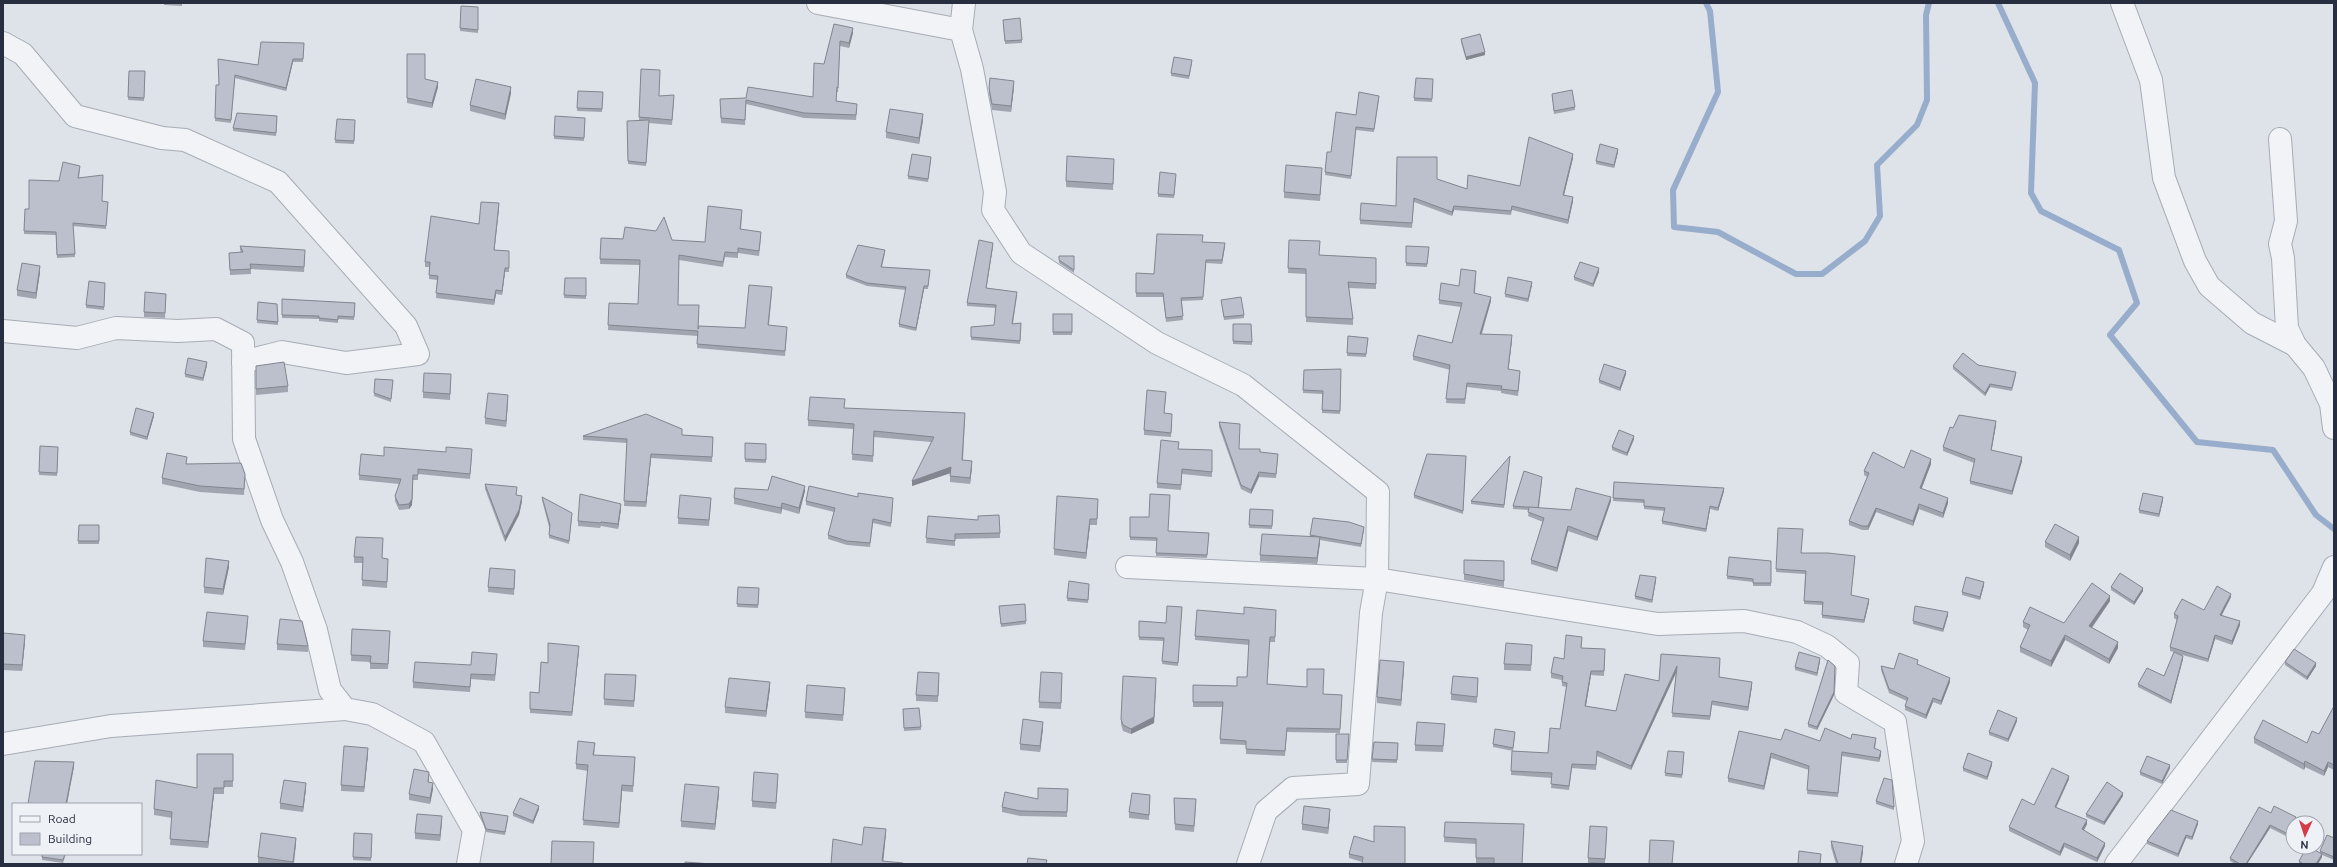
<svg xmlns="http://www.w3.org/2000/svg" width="2337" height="867" font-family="Ubuntu,sans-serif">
<rect width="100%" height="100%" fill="#dee2e9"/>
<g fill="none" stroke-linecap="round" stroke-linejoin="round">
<!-- stream -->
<g stroke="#97adcb" stroke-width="6">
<polyline points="1706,3 1710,11 1718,92 1673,190 1674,227 1718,232 1796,274 1822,274 1865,241 1880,216 1877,165 1917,125 1927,100 1926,15 1929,3"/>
<polyline points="1998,3 2035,83 2031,193 2041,211 2119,250 2137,303 2110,335 2197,442 2273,450 2316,515 2334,529"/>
</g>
<!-- street casing -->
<g stroke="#a7acb6" stroke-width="24">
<g id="street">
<polyline points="818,3 961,30 972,69 995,192 993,210 1021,253 1157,343 1243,385 1378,492 1377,579 1371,613 1358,784 1293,788 1266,811 1248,864"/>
<polyline points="2122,3 2151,80 2164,178 2195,261 2209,286 2252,323 2295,345"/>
<polyline points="961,30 964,3"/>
<polyline points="3,43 23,54 75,116 162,138 185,140 278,182 406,326 418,354 346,363 282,352 243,362"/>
<polyline points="2280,139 2286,221 2280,244 2283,258 2287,328 2295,345 2314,368 2331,404 2334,428"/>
<polyline points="3,331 77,338 116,328 178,331 216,329 243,343 244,439 272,520 292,562 316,630 330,690 345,709 372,714 424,742 474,830 468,864"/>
<polyline points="1127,567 1377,579 1658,624 1744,621 1797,632 1827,646 1848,663 1846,693 1895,722 1913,841 1906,864"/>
<polyline points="3,744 111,726 345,709"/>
<polyline points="2116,864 2323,593 2334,567"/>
</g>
</g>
<!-- street -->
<use href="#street" stroke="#f1f3f7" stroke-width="22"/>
</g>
<!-- wall -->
<g fill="#a1a5af">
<polygon points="164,3 182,3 182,6 164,5"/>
<polygon points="461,6 478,7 478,33 460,31"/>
<polygon points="1003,23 1022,40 1022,43 1005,44"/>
<polygon points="834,24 853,33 849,48 840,46 838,92 837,92 836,101 857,109 856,120 804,118 746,104 745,125 721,123 720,99 813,97 824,64"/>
<polygon points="1461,39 1485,55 1466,60 1461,42"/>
<polygon points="304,43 303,62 293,62 286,91 235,78 231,123 215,121 216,85 219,85 218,59 258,65"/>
<polygon points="407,54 425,79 438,87 432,108 407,103"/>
<polygon points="1192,63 1189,79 1171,76 1171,73"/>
<polygon points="641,69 659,96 674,100 672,125 649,123 646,166 628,164 627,121 639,121"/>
<polygon points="129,71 145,71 144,101 128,100"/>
<polygon points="1433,82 1432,102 1414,101 1414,98"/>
<polygon points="1014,87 1011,112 992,110 989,94 989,88"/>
<polygon points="578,91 603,92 602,112 577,111"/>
<polygon points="511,93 505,120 470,111 470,105"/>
<polygon points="1552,94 1575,107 1575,110 1554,114"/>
<polygon points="1379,99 1374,132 1356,130 1351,179 1325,175 1327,152 1331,152 1356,115"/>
<polygon points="277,116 276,136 233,131 233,128"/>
<polygon points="585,118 584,141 554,139 554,136"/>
<polygon points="337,119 355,120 354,144 335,143"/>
<polygon points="923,120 919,144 886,138 886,132"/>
<polygon points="1618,152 1614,168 1596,164 1596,161"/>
<polygon points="1573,158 1564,195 1573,201 1568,224 1512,210 1511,215 1454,210 1452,216 1414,202 1412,228 1360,224 1360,220 1396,206 1437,179 1467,189 1520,186"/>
<polygon points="931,160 928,182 908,179 908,176"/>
<polygon points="1114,165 1113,190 1066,187 1066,181"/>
<polygon points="80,169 79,178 102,201 108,202 106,229 73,226 75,257 57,258 56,235 24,234 25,209 29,209 59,181"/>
<polygon points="1322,174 1320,201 1284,198 1284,192"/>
<polygon points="1176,177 1174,198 1158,197 1158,194"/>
<polygon points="499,208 494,250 509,251 509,272 505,272 502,295 496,294 494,305 436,298 437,280 429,279 429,267 425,267 425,262"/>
<polygon points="742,215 741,229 761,237 759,256 738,253 738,258 725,257 723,267 679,260 678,305 699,326 745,328 772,292 769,325 787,332 785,356 697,348 698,336 608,330 609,303 638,304 640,265 600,264 601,238 672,240 705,242"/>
<polygon points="1289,240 1319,255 1376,258 1376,289 1349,288 1353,319 1353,325 1306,322 1306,274 1288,273"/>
<polygon points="1202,242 1225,246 1222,264 1206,263 1203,300 1182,301 1183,320 1166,322 1163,297 1136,297 1136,273 1154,274"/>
<polygon points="240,246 305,255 304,272 251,269 251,274 230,275 229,253 241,253 240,250"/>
<polygon points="993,246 986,288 1017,295 1013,324 1021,323 1020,344 971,340 971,327 994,325 996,308 967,306 967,303"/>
<polygon points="1406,246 1429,250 1427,267 1406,266"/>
<polygon points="885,253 882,267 930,270 928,289 924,289 916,331 899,327 899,324 906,290 867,286 846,278 846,275"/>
<polygon points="1059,256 1074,256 1074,273 1059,263"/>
<polygon points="40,272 36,299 17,296 17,290"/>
<polygon points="1599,272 1593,287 1574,280 1574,277"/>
<polygon points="1476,275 1475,293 1491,301 1482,334 1512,340 1508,369 1520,375 1518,396 1501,393 1501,391 1467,387 1465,404 1446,403 1450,370 1413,360 1413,356 1452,343 1461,307 1439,304 1439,300 1459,286"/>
<polygon points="565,278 586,278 586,299 564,298"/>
<polygon points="105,283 104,310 86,308 86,305"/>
<polygon points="1532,285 1528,302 1505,297 1505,294"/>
<polygon points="166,294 165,318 144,317 144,312"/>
<polygon points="282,299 355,303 354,320 338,319 338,323 319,321 319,319 282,318"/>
<polygon points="1221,300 1244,315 1244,318 1224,320"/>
<polygon points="258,302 277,304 278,325 257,323"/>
<rect x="1053" y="314" width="19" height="21"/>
<polygon points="1233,324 1251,324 1252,345 1233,344"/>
<polygon points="1348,336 1368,338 1366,357 1347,356"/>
<polygon points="207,365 203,381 185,377 185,374"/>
<polygon points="1978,365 2016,375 2012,391 1990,387 1985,396 1953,369 1953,366"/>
<polygon points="256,366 288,386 288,392 256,395"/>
<polygon points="1341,369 1340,414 1322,413 1322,394 1303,393 1304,370"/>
<polygon points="1626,374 1620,391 1599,383 1599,380"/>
<polygon points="375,379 393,380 391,402 374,396"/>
<polygon points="451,380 450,400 423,398 423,392"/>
<polygon points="1166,397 1164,413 1172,419 1171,437 1144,435 1144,430"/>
<polygon points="508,401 506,427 485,424 485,418"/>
<polygon points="844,408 965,419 963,460 972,467 970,484 950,482 950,473 912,486 931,442 874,437 873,462 852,460 853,429 808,426 808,420"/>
<polygon points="154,416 147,440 130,435 130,432"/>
<polygon points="1219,422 1239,449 1260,452 1278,458 1276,478 1259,477 1251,494 1241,489 1219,427"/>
<polygon points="1996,425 1991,450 2022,461 2012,495 1970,484 1970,481 1974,463 1943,451 1943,447 1953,428"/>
<polygon points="682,435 713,437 712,462 651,458 646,507 624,506 627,443 583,440 583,436"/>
<polygon points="1634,439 1627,456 1612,450 1612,447"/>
<polygon points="745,443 766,444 766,463 745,462"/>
<polygon points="40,446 58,447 57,476 39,475"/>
<polygon points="1179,449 1212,450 1212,477 1182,474 1181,490 1157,488 1157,483"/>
<polygon points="472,454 470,479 418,474 418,480 413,480 412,505 409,509 399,510 395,501 395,496 399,484 359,480 359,475 384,456"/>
<polygon points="1466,456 1463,514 1414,498 1414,495"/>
<polygon points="1510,459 1504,508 1471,504 1471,501"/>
<polygon points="187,463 187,464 245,479 244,495 200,492 162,484 162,478"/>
<polygon points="1931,464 1921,489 1948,503 1943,518 1919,509 1913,526 1876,512 1868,530 1862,530 1849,525 1849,521 1867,477 1864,475 1864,471 1904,468"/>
<polygon points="1542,480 1539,508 1571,510 1611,501 1597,541 1568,531 1557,572 1531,564 1531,560 1543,522 1528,516 1529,510 1513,509 1513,506"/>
<polygon points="1614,482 1724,491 1718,511 1710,509 1706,532 1662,524 1662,521 1665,511 1644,509 1644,503 1613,501"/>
<polygon points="485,484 516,495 522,501 519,515 505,542 485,489"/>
<polygon points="768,490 805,491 799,514 782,509 781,514 734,504 734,498"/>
<polygon points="542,497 572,516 569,544 549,538 549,527 542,500"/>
<polygon points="858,497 893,502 891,527 873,523 870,547 847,545 828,539 828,535 834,512 806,505 806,501"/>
<polygon points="2163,500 2159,517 2139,513 2139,510"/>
<polygon points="711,504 709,526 678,524 678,518"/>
<polygon points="1098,505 1097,525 1090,525 1086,559 1054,555 1054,549"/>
<polygon points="621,509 618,529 601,526 600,528 578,526 578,521"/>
<polygon points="1250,509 1273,510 1272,529 1249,528"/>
<polygon points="928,516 1000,533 1000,538 955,539 955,546 926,543"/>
<polygon points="1130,517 1168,531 1209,533 1207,558 1156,556 1157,541 1130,540"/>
<polygon points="79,525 99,525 99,544 78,544"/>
<polygon points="1778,528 1802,553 1855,559 1851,595 1869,602 1864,623 1822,618 1822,605 1804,604 1805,574 1776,572"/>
<polygon points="1364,530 1361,547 1320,540 1317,564 1260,561 1260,555 1310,536 1310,535"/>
<polygon points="2045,542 2079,543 2070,561 2045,547"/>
<polygon points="383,544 382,558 388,565 387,588 362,586 363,563 354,563 354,557"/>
<polygon points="1464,560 1504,561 1504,587 1464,580"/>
<polygon points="1771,561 1771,586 1753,586 1753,582 1727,579 1727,576"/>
<polygon points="229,567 223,595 204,593 204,587"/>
<polygon points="515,575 514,595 488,592 488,587"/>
<polygon points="1656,580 1652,603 1635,599 1635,596"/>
<polygon points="1984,585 1980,600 1962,595 1962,592"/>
<polygon points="738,587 759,588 758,608 737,607"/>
<polygon points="1089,587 1088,603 1067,601 1067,598"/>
<polygon points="2111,587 2143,591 2134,605 2111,590"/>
<polygon points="2231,597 2222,615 2240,625 2232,645 2215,639 2208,662 2175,653 2183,659 2171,704 2138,687 2138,684 2164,676 2174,652 2170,651 2170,647 2177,620 2174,618 2174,614 2204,610"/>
<polygon points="2110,601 2092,628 2118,648 2109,664 2065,640 2051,667 2020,652 2020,647 2028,630 2023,627 2023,622 2064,623"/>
<polygon points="999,606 1026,621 1026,624 1001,627"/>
<polygon points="1182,607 1178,666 1162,664 1164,641 1139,640 1139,621 1166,623"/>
<polygon points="1244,614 1276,614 1275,642 1270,642 1267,684 1324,695 1342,695 1340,733 1287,732 1285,756 1246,754 1246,745 1220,744 1222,707 1193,707 1193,685 1237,686 1247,677 1249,645 1195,640 1195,636"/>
<polygon points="1948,615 1943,632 1913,624 1913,621"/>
<polygon points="248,622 245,650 203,647 203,641"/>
<polygon points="352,629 390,636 388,669 370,669 370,662 351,661"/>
<polygon points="3,633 25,641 22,671 3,670"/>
<polygon points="1582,641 1581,648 1605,649 1604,676 1591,675 1586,706 1616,711 1659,681 1661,654 1719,677 1752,686 1748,711 1712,705 1710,720 1672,717 1676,672 1631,770 1597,756 1596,770 1572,768 1569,790 1551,788 1552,778 1511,775 1512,751 1548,753 1560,729 1567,687 1562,686 1562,680 1551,678 1551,673"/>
<polygon points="277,644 308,646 308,652 277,650"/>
<polygon points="579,650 572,716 530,713 530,692 539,693"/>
<polygon points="1532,651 1531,671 1504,670 1504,664"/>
<polygon points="497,659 495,681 471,679 470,692 413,688 413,682 471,665"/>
<polygon points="1820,661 1817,676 1795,670 1795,667"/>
<polygon points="2285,662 2316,666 2307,680 2285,665"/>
<polygon points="1918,664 1950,682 1941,705 1933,702 1926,719 1905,710 1905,706 1907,701 1889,693 1881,670 1881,666 1894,669"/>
<polygon points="1404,668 1401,706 1377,703 1377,697"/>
<polygon points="605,674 636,681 634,707 604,705"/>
<polygon points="1478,678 1477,703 1451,700 1451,694"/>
<polygon points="939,679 938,702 916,701 916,695"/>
<polygon points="1062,679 1061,709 1039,708 1039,702"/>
<polygon points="1156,683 1154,723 1131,734 1123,731 1121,724 1121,719"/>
<polygon points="770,688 766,717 725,713 725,707"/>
<polygon points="845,694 843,721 805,718 805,712"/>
<polygon points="1834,695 1817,730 1808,727 1808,724"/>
<polygon points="2334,706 2334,770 2328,767 2324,776 2305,767 2304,770 2254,743 2254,738 2307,743 2319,734"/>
<polygon points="903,709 921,727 921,730 904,731"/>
<polygon points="2017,721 2008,742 1989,735 1989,732"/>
<polygon points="1043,728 1040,752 1020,750 1020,744"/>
<polygon points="1445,730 1443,752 1415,751 1415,745"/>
<polygon points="1336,734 1349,734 1347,763 1336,763"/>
<polygon points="1515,735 1513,751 1493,747 1493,744"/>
<polygon points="1851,739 1876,742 1875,748 1881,755 1879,762 1842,756 1838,797 1807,794 1809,770 1771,758 1764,790 1728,782 1728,778 1781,740 1820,741"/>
<polygon points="1374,742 1398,743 1397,763 1372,762"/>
<polygon points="595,749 594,755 635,763 633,792 622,791 619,828 583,825 588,771 576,769 576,764"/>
<polygon points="233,754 233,787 224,787 224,794 214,794 208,848 170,845 172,818 154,815 154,809 197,788"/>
<polygon points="368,754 364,792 341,791 341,785"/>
<polygon points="1684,756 1682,778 1665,776 1665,773"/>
<polygon points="1992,765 1987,780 1963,771 1963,768"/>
<polygon points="2170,768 2162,784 2140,775 2140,772"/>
<polygon points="429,778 429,782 433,789 430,804 409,800 409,794"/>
<polygon points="2069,779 2056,807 2087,824 2084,830 2105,846 2097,862 2064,847 2060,856 2009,831 2009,827 2034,805"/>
<polygon points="778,780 776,809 752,807 752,801"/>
<polygon points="306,789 303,812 280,809 280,803"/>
<polygon points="1068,789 1067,817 1020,816 1002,812 1002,807 1038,799"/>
<polygon points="719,793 715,830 681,827 681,821"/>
<polygon points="1150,795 1149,820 1129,818 1129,812"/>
<polygon points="2123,796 2104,825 2086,817 2086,814"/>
<polygon points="1174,798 1196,805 1194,832 1175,830"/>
<polygon points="1876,801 1894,807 1894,810 1876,804"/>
<polygon points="539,809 533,824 513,816 513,813"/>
<polygon points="480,812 508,819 505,835 486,832 480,815"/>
<polygon points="2271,813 2296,820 2293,823 2293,826 2288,837 2270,828 2247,864 2235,864 2230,861 2230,858"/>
<polygon points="1330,815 1328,834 1302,830 1302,824"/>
<polygon points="442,821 440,841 415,839 415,833"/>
<polygon points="1445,822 1522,864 1494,863 1476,863 1476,844 1444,842"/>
<polygon points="2198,824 2192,840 2186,838 2178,857 2147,844 2147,841"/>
<polygon points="1405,827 1362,862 1349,858 1349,854"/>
<polygon points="354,833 372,834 371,861 353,860"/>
<polygon points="1607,833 1605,863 1588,864 1588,858"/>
<polygon points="2334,838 2334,860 2322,855 2322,857 2318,864 2299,864 2299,861 2320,853 2320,851"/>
<polygon points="1831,841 1863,852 1861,864 1836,864 1831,847"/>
<polygon points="296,844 294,864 263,864 258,863 258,857"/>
<polygon points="66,854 63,863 42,860 42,857"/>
</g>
<!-- shaded-wall -->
<g fill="#83868f">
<polygon points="853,28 853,33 849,48 849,43"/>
<polygon points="1485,52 1485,55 1466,60 1466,57"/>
<polygon points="293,59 293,62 286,91 286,88"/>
<polygon points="1014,81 1014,87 1011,112 1011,106"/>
<polygon points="438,82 438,87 432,108 432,103"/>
<polygon points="511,87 511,93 505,120 505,114"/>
<polygon points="923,114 923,120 919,144 919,138"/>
<polygon points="1618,149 1618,152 1614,168 1614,165"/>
<polygon points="1573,154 1573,158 1563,199 1563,195"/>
<polygon points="1573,197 1573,201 1568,224 1568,220"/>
<polygon points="499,203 499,208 494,255 494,250"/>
<polygon points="1454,206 1454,210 1452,216 1452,212"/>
<polygon points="993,243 993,246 986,291 986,288"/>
<polygon points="1225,243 1225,246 1222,264 1222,260"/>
<polygon points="40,266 40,272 36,299 36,293"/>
<polygon points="505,268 505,272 502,295 502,291"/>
<polygon points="1599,268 1599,272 1593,287 1593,284"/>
<polygon points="1532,282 1532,285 1528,302 1528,299"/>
<polygon points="924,286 924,289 916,331 916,328"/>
<polygon points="496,290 496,294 494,305 494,300"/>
<polygon points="1491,297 1491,301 1480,338 1480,334"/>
<polygon points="1512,335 1512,340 1508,374 1508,369"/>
<polygon points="207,362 207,365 203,381 203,378"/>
<polygon points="1626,371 1626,374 1620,391 1620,388"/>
<polygon points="1990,384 1990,387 1985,396 1985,393"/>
<polygon points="508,395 508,401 506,427 506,421"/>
<polygon points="154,413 154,416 147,440 147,437"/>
<polygon points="1996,421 1996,425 1991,454 1991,450"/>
<polygon points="1634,436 1634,439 1627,456 1627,453"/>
<polygon points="651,454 651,458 646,507 646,502"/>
<polygon points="2022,457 2022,461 2012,495 2012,491"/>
<polygon points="1931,459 1931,464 1920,493 1920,488"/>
<polygon points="972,461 972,467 970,484 970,478"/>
<polygon points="951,467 951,473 912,486 912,481"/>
<polygon points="1259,472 1259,477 1251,494 1251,490"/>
<polygon points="413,480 412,505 409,509 409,504"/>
<polygon points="805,486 805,491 799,514 799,508"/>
<polygon points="1724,488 1724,491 1718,511 1718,508"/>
<polygon points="522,496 522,501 519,515 505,542 505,537"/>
<polygon points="1611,497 1611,501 1597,541 1597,537"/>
<polygon points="2163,497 2163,500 2159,517 2159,514"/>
<polygon points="1948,498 1948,503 1943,518 1943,513"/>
<polygon points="782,503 782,509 781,514 781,508"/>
<polygon points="621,504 621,509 618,529 618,524"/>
<polygon points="1919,504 1919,509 1913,526 1913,521"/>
<polygon points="1710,506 1710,509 1706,532 1706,529"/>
<polygon points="1876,508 1876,512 1868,530 1868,526"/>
<polygon points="1090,519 1090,525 1086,559 1086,553"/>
<polygon points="1568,526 1568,531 1557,572 1557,568"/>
<polygon points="1320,537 1320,543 1317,564 1317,558"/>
<polygon points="2079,537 2079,543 2070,561 2070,555"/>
<polygon points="229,561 229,567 223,595 223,589"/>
<polygon points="1656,577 1656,580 1652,603 1652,600"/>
<polygon points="1984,582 1984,585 1980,600 1980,597"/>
<polygon points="2143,588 2143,591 2134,605 2134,602"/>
<polygon points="2231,594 2231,597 2220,618 2220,615"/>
<polygon points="2110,596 2110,601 2089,631 2089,626"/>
<polygon points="1869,599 1869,602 1864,623 1864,620"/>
<polygon points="1948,612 1948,615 1943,632 1943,629"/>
<polygon points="2240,621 2240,625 2232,645 2232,641"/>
<polygon points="25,635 25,641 22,671 22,665"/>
<polygon points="2065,635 2065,640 2051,667 2051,661"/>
<polygon points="2215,635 2215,639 2208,662 2208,659"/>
<polygon points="2118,642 2118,648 2109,664 2109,659"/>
<polygon points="579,646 579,650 572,716 572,712"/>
<polygon points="2183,656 2183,659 2171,704 2171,701"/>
<polygon points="1820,658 1820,661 1817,676 1817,673"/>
<polygon points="1404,662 1404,668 1401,706 1401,700"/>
<polygon points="2316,663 2316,666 2307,680 2307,677"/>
<polygon points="1677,666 1677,671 1631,770 1631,766"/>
<polygon points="1835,666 1834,695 1817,730 1817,727"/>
<polygon points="1591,671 1591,675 1585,711 1585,706"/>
<polygon points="1950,678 1950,682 1941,705 1941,701"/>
<polygon points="770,682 770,688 766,717 766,711"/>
<polygon points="1752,682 1752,686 1748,711 1748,707"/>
<polygon points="1156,683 1154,723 1131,734 1131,729"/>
<polygon points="1933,698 1933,702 1926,719 1926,715"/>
<polygon points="2017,718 2017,721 2008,742 2008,739"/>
<polygon points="1043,722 1043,728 1040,752 1040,746"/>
<polygon points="368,748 368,754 364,792 364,787"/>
<polygon points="1881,751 1881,755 1879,762 1879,758"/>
<polygon points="1771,753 1771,758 1764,790 1764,786"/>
<polygon points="2305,761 2305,767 2304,770 2304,764"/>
<polygon points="74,762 74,767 67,804 66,804"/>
<polygon points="1992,762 1992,765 1987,780 1987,777"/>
<polygon points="2328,762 2328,767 2324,776 2324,771"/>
<polygon points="2170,765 2170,768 2162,784 2162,781"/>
<polygon points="2069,776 2069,779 2055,810 2055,807"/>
<polygon points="306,783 306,789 303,812 303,807"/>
<polygon points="433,783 433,789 430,804 430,798"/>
<polygon points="622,785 622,791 619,828 619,823"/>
<polygon points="719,787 719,793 715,830 715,824"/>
<polygon points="214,788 214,794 208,848 208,842"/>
<polygon points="2123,793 2123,796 2104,825 2104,822"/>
<polygon points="539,806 539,809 533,824 533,821"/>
<polygon points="1330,809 1330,815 1328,834 1328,828"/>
<polygon points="442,816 442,821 440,841 440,835"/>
<polygon points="2087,820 2087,824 2082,833 2082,829"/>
<polygon points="2198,821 2198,824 2192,840 2192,837"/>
<polygon points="2293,823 2293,826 2288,837 2288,834"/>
<polygon points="2270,825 2270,828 2247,864 2246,864"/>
<polygon points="886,829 886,834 883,864 882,861"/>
<polygon points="2186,835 2186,838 2178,857 2178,854"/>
<polygon points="296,838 296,844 293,864 293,862"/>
<polygon points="2064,843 2064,847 2060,856 2060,852"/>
<polygon points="2105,843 2105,846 2097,862 2097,858"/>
<polygon points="1863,846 1863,852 1861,864 1860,864"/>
<polygon points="2322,854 2322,857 2318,864 2316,864"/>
</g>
<!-- building -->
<g fill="#bbc0cc" stroke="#83868f">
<polygon points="461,6 478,7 478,30 460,28"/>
<polygon points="1020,18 1022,40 1005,41 1003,20"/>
<polygon points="834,24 853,28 849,43 840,41 838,88 837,87 836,101 857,104 856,115 804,113 746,100 745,120 721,118 720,99 746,98 748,87 813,97 814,63 824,64"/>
<polygon points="1480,34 1485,52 1466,57 1461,39"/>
<polygon points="261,42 304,43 303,59 293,59 286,88 235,75 231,120 215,118 216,85 219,85 218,59 258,65"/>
<polygon points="407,54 425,54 425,79 438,82 432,103 407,98"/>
<polygon points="1174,57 1192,60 1189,76 1171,73"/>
<polygon points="641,69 660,70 659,96 674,95 672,120 639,117"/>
<polygon points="129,71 145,71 144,98 128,97"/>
<polygon points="990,78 1014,81 1011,106 992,104 989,88"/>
<polygon points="1416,78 1433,79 1432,99 1414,98"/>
<polygon points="476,79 511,87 505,114 470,105"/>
<polygon points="1572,90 1575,107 1554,111 1552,94"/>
<polygon points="578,91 603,92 602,109 577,108"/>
<polygon points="1359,92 1379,96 1374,129 1356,127 1351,176 1325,172 1327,152 1331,152 1336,112 1356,115"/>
<polygon points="890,109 923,114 919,138 886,132"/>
<polygon points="237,113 277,116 276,133 233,128"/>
<polygon points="555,116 585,118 584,138 554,136"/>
<polygon points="337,119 355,120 354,141 335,140"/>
<polygon points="649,120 646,163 628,161 627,121"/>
<polygon points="1529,137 1573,154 1563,195 1573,197 1568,220 1512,206 1511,211 1454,206 1452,212 1414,198 1412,223 1360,220 1361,203 1396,206 1397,157 1437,157 1437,179 1467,189 1468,175 1520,186"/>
<polygon points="1600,144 1618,149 1614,165 1596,161"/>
<polygon points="912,154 931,157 928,179 908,176"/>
<polygon points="1067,156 1114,159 1113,184 1066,181"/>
<polygon points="63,162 80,166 78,178 103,175 102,201 108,202 106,226 73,223 75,254 57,255 56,232 24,231 25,209 29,209 29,180 59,181"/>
<polygon points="1286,165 1322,168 1320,195 1284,192"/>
<polygon points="1160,172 1176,174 1174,195 1158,194"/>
<polygon points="481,202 499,203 494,250 509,251 509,268 505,268 502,291 496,290 494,300 436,293 438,276 429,275 430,262 425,262 431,216 479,224"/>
<polygon points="708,206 742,210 740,229 761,232 759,251 738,248 738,253 725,252 723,262 679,255 678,305 699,305 698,329 699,326 745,328 749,285 772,287 768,325 787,327 785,351 697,344 698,331 608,325 609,303 638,304 640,260 600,259 601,238 623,239 625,227 656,231 664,217 672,240 705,242"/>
<polygon points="1157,234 1203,235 1202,242 1225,243 1222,260 1206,260 1203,297 1181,298 1183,316 1166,318 1163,293 1136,293 1136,273 1154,274"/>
<polygon points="979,240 993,243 986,288 1017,292 1012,324 1021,323 1020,341 971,337 971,327 994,325 996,305 967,303"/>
<polygon points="1289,240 1320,241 1319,255 1376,258 1376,284 1348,282 1353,319 1306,317 1306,269 1288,268"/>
<polygon points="858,245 885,250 881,267 930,270 928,286 924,286 916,328 899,324 906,287 867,283 846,275"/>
<polygon points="240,246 305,250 304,267 250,264 251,269 230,270 229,253 243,252"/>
<polygon points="1406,246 1429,247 1427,264 1406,263"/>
<polygon points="1059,256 1074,256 1074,270 1059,260"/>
<polygon points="1580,262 1599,268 1593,284 1574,277"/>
<polygon points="22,263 40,266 36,293 17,290"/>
<polygon points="1461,269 1476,271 1474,293 1491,297 1480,334 1512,335 1508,369 1520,371 1518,391 1501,389 1502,386 1467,383 1465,399 1446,399 1450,365 1413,356 1418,335 1452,343 1462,303 1439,300 1441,283 1459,286"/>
<polygon points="1508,277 1532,282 1528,299 1505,294"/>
<polygon points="565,278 586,278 586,296 564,295"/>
<polygon points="89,281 105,283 104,307 86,305"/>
<polygon points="145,292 166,294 165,313 144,312"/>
<polygon points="1241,297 1244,315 1224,317 1221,300"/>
<polygon points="282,299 355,303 354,317 338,316 338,320 319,318 319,316 282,315"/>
<polygon points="258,302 277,304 278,322 257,320"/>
<rect x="1053" y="314" width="19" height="18"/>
<polygon points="1233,324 1251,324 1252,342 1233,341"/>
<polygon points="1348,336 1368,338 1366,354 1347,353"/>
<polygon points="1963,353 1978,365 2016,372 2012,388 1990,384 1985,393 1953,366"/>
<polygon points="188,358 207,362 203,378 185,374"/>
<polygon points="284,362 288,386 256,389 256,366"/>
<polygon points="1604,364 1626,371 1620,388 1599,380"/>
<polygon points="1341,369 1340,411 1322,410 1323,391 1303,390 1304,370"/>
<polygon points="424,373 451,374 450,394 423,392"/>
<polygon points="375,379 393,380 391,399 374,393"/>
<polygon points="1147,390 1166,392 1164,413 1172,414 1171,433 1144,430"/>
<polygon points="488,393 508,395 506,421 485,418"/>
<polygon points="810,397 845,399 844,408 965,413 962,460 972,461 970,478 950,476 951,467 912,481 934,437 874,431 873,456 852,454 854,424 808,420"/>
<polygon points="136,408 154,413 147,437 130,432"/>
<polygon points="646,414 682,429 682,435 713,437 712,457 651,454 646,502 624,501 627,439 583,436"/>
<polygon points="1959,415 1996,421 1991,450 2022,457 2012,491 1970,481 1975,459 1943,447 1950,427 1953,428"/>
<polygon points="1219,422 1240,424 1239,449 1260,449 1260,452 1278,454 1276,474 1259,472 1251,490 1241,485"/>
<polygon points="1619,430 1634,436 1627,453 1612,447"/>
<polygon points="1161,440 1179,442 1178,449 1212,450 1212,472 1182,469 1181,485 1157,483"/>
<polygon points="745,443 766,444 766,460 745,459"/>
<polygon points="40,446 58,447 57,473 39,472"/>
<polygon points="384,447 446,452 446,447 472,449 470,474 418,469 418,475 413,475 412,499 409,504 399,505 395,496 401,479 359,475 361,454 384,456"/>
<polygon points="1911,450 1931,459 1920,488 1948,498 1943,513 1919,504 1913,521 1876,508 1868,526 1862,526 1849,521 1869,473 1864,471 1873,452 1904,468"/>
<polygon points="167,453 187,457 186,464 241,463 245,474 244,489 200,486 162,478"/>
<polygon points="1427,454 1466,456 1463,511 1414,495"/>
<polygon points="1510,456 1504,505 1471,501"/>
<polygon points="1524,471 1542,477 1538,508 1513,506"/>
<polygon points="772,476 805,486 799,508 782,503 781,508 734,498 735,488 768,490"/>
<polygon points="1614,482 1724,488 1718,508 1710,506 1706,529 1662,521 1665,508 1644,506 1644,500 1613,498"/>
<polygon points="485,484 517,487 516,495 522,496 519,510 505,537"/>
<polygon points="809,486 858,497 858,493 893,498 891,523 873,519 870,543 847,541 828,535 835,508 806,501"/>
<polygon points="1576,488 1611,497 1597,537 1568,526 1557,568 1531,560 1544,518 1528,512 1529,507 1571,510"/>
<polygon points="2143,493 2163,497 2159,514 2139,510"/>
<polygon points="580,494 621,504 618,524 601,522 600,523 578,521"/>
<polygon points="1150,494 1170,495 1168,531 1209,533 1207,555 1156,553 1157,538 1130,537 1130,517 1149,517"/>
<polygon points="680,495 711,498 709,520 678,518"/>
<polygon points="1057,496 1098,499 1097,519 1090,519 1086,553 1054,549"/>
<polygon points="542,497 572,513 569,541 549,535 550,525"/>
<polygon points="1250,509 1273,510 1272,526 1249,525"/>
<polygon points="999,515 1000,533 955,534 955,541 926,538 928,516 978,520 978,516"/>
<polygon points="1313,518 1349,522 1364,527 1361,544 1310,535"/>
<polygon points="2055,524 2079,537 2070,555 2045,542"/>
<polygon points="79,525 99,525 99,541 78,541"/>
<polygon points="1778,528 1803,529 1801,553 1828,553 1855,556 1851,595 1869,599 1864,620 1822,615 1823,602 1804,601 1806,571 1776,569"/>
<polygon points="1262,534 1320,537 1317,558 1260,555"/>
<polygon points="356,537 383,538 382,558 388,559 387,582 362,580 363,557 354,557"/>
<polygon points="1729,557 1771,561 1771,583 1753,583 1753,579 1727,576"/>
<polygon points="206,558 229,561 223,589 204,587"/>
<polygon points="1464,560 1504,561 1504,581 1464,574"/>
<polygon points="490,568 515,570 514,589 488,587"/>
<polygon points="2120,573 2143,588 2134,602 2111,587"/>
<polygon points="1640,575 1656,577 1652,600 1635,596"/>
<polygon points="1966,577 1984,582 1980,597 1962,592"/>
<polygon points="1069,581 1089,584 1088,600 1067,598"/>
<polygon points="2092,583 2110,596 2089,626 2118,642 2109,659 2065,635 2051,661 2020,647 2030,625 2023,622 2030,607 2064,623"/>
<polygon points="2217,586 2231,594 2220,615 2240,621 2232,641 2215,635 2208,659 2170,647 2178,616 2174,614 2182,599 2204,610"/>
<polygon points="738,587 759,588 758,605 737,604"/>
<polygon points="1025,604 1026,621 1001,624 999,606"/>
<polygon points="1167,606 1182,607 1178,663 1162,661 1164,638 1139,637 1139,621 1166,623"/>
<polygon points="1915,606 1948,612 1943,629 1913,621"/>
<polygon points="1244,607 1276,610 1275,637 1270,637 1267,684 1307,687 1307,669 1324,669 1323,694 1342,695 1340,729 1287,728 1285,751 1246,749 1246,741 1220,739 1223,702 1193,702 1193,685 1237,686 1237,677 1247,677 1249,640 1195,636 1197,610 1244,614"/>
<polygon points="207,612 248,616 245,644 203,641"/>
<polygon points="280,619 302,621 308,646 277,644"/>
<polygon points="352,629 390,631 388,664 370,663 371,656 351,655"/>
<polygon points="3,633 25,635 22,665 3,664"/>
<polygon points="1566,635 1582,637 1581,648 1605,649 1604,671 1591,671 1585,706 1616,711 1625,674 1659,681 1661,654 1720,658 1719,677 1752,682 1748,707 1712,701 1710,716 1672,713 1677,666 1631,766 1597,751 1596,765 1572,764 1569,786 1551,784 1552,773 1511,771 1512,751 1548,753 1550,728 1560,729 1567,683 1562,682 1563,676 1551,673 1554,657 1564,659"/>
<polygon points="548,643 579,646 572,712 530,709 530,692 539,693 541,662 548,663"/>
<polygon points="1506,643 1532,645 1531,665 1504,664"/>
<polygon points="2294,649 2316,663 2307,677 2285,662"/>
<polygon points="472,652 497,654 495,675 471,674 470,687 413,682 415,662 471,665"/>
<polygon points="1799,652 1820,658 1817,673 1795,667"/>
<polygon points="2174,652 2183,656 2171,701 2138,684 2147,668 2164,676"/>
<polygon points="1899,653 1918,660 1917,664 1950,678 1941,701 1933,698 1926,715 1905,706 1908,698 1889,689 1881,666 1894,669"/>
<polygon points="1380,660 1404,662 1401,700 1377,697"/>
<polygon points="1828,660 1835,666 1834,692 1817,727 1808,724"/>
<polygon points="918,672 939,673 938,696 916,695"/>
<polygon points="1041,672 1062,673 1061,703 1039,702"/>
<polygon points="605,674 636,675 634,701 604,699"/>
<polygon points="1123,676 1156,678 1154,717 1131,729 1123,725 1121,719"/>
<polygon points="1453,676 1478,678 1477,697 1451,694"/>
<polygon points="729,678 770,682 766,711 725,707"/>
<polygon points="807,685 845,688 843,715 805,712"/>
<polygon points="2334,706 2334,765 2328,762 2324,771 2305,761 2304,764 2254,738 2263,720 2307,743 2312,731 2319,734"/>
<polygon points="919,708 921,727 904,728 903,709"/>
<polygon points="1998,710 2017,718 2008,739 1989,732"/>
<polygon points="1023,719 1043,722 1040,746 1020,744"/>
<polygon points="1417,722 1445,724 1443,746 1415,745"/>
<polygon points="1825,728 1851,739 1852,734 1876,738 1874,748 1881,751 1879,758 1842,752 1838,793 1807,790 1809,766 1771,753 1764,786 1728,778 1739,731 1781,740 1785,729 1820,741"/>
<polygon points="1495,729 1515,732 1513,748 1493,744"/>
<polygon points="1336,734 1349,734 1347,760 1336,760"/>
<polygon points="578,741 595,743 593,755 635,757 633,786 622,785 619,823 583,820 588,765 576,764"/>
<polygon points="1374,742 1398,743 1397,760 1372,759"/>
<polygon points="344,746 368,748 364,787 341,785"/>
<polygon points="1668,751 1684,752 1682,775 1665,773"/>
<polygon points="1968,753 1992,762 1987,777 1963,768"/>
<polygon points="197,754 233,754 233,781 224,781 224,788 214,788 208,842 170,839 172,812 154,809 156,780 197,788"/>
<polygon points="2147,756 2170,765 2162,781 2140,772"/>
<polygon points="35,761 74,762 66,804 28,804"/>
<polygon points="2052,768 2069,776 2055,807 2087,820 2082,829 2105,843 2097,858 2064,843 2060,852 2009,827 2022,799 2034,805"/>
<polygon points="414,769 429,772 428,782 433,783 430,798 409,794"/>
<polygon points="754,772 778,774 776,803 752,801"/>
<polygon points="1884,778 1892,780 1894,807 1876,801"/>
<polygon points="284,780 306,783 303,807 280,803"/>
<polygon points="2107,782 2123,793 2104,822 2086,814"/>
<polygon points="685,784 719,787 715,824 681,821"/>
<polygon points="1038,788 1068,789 1067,812 1020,811 1002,807 1005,792 1038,799"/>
<polygon points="1132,793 1150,795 1149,815 1129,812"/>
<polygon points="520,798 539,806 533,821 513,813"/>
<polygon points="1174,798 1196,799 1194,826 1175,824"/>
<polygon points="1304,806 1330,809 1328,828 1302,824"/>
<polygon points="2274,806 2296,817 2288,834 2270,825 2246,864 2240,864 2230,858 2259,807 2271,813"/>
<polygon points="2171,810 2198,821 2192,837 2186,835 2178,854 2147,841"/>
<polygon points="480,812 508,816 505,832 486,829"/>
<polygon points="417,814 442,816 440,835 415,833"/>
<polygon points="1445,822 1524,824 1522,864 1494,864 1494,858 1476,858 1476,839 1444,837"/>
<polygon points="1374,826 1405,827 1405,864 1362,864 1363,857 1349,854 1354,836 1374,842"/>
<polygon points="1590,826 1607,827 1605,859 1588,858"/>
<polygon points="864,827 886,829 882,861 903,863 903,864 831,864 833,839 862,845"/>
<polygon points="261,833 296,838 293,862 258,857"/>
<polygon points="354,833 372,834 371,858 353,857"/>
<polygon points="2327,835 2334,838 2334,857 2320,851"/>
<polygon points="1650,840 1674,841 1672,864 1649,864"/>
<polygon points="552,841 594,842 593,864 551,864"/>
<polygon points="1831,841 1863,846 1860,864 1838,864"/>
<polygon points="2307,847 2309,847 2322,854 2316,864 2303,864 2299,861"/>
<polygon points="1799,851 1821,854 1820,864 1798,864"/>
<polygon points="42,854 65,854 63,860 42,857"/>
<polygon points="1028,858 1047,860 1046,864 1027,864"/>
<polygon points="685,862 712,864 685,864"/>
<polygon points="1591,863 1616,864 1591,864"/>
</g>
<!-- border -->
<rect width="2337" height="867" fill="none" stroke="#272e40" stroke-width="8"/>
<!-- legend -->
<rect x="12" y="803" width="130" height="52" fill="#eef1f6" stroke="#9ea3ad"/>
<rect x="20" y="816" width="20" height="6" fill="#f1f3f7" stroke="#9ea3ad"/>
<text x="48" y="823" font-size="12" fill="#272e40">Road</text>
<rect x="20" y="833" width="20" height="12" fill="#bbc0cc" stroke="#9ea3ad"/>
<text x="48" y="843" font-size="12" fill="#272e40">Building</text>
<!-- north arrow -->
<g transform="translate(2305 835) rotate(183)"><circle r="19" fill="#eef1f6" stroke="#9ea3ad"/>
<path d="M0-3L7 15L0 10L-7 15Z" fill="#d43c4a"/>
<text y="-6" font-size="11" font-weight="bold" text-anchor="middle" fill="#272e40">N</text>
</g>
</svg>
